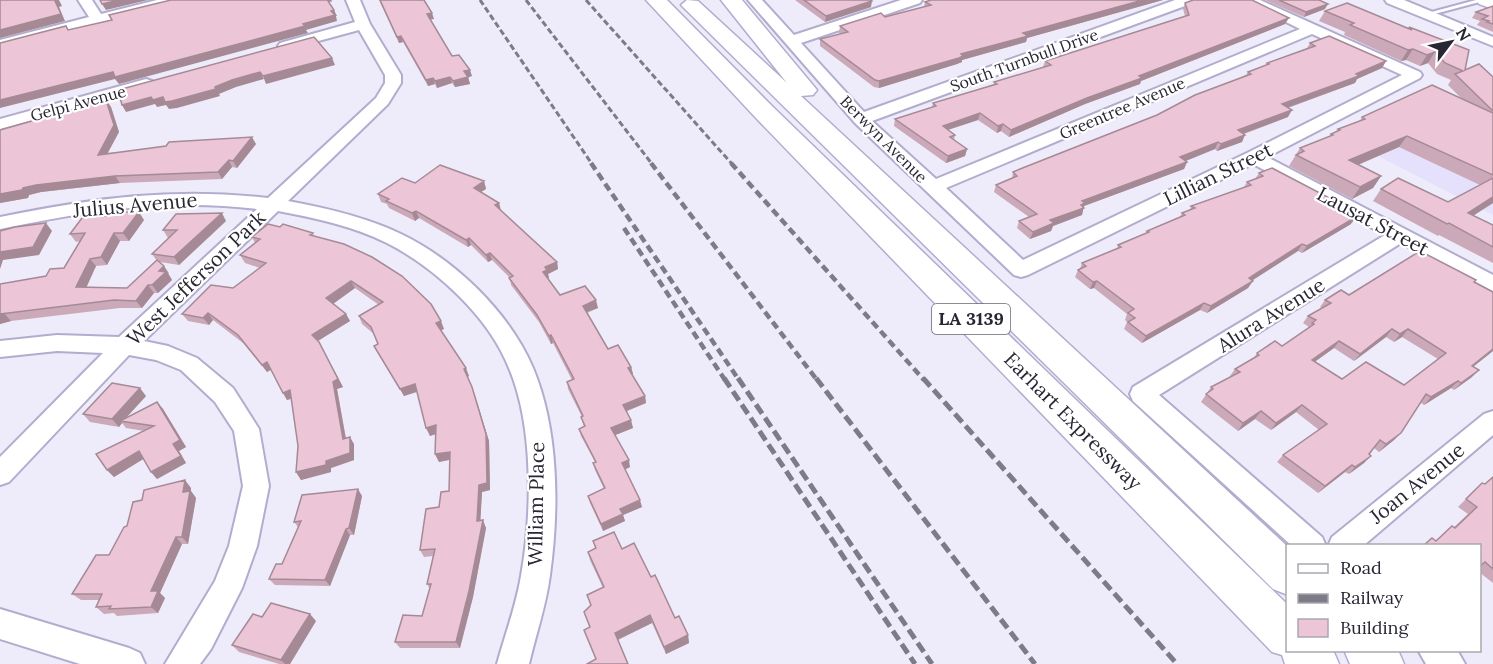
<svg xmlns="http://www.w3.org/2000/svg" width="1493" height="664" font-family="Lora,serif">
<rect width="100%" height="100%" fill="#eeecfa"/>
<!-- built -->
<polygon fill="#e5e0fb" points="1493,95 1493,215 1376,155"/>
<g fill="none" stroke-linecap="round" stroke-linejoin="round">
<!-- lane casing -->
<g stroke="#b2acce" stroke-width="4">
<polygon id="lane" points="1476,0 1487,0 1427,16 1424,14"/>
</g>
<!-- street casing -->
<g stroke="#b2acce" stroke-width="4">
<g id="street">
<polygon points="78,0 92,0 101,14 157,0 180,0 178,3 0,48 0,40 89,17"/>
<path d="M 346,0 L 360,0 L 370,24 L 401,75 L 401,83 L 388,104 L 288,201 C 326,208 366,217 401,234 C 455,260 509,312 533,368 C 559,430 559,510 550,575 C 546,606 536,634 529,664 L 497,664 C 505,635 516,606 521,576 C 532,514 534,427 509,368 C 489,317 436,268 387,243 C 353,226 315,218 278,211 L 144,341 L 168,346 L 197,358 L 233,388 L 259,429 L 269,486 L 257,546 L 242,588 L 211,649 L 200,664 L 165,664 L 215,581 L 229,546 L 243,486 L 234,431 L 215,402 L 181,370 L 156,360 L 129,355 L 9,482 L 0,485 L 0,457 L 103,353 L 57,351 L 0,357 L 0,341 L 57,335 L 119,337 L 257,209 C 170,198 86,211 0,229 L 0,217 C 92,198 175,187 268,198 L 376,98 L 385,83 L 385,75 L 359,30 L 285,50 L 278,46 L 280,43 L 355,22 Z"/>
<path d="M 748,0 L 762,0 L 794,35 L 901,0 L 922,0 L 920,3 L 801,43 L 864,112 L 1175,0 L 1195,0 L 1193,3 L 872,121 L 936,179 L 1300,29 L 1242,0 L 1260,0 L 1420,72 L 1422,75 L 1420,78 L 1267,157 L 1493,275 L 1493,291 L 1401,243 L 1159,395 L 1322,537 L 1326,546 L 1292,546 L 1133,401 L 1130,394 L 1133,387 L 1385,235 L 1253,164 L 1028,275 L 1021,277 L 1014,275 L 855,123 ZM 1312,34 L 1402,75 L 1247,153 L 1023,260 L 946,188 Z"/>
<polygon points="1385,0 1404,0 1493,37 1493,46 1387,3"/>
<polygon points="146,79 152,81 154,84 152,87 0,129 0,119"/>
<polygon points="1493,411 1493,435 1363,546 1328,546 1332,537 1484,414"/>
<polygon points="0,609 129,648 140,653 145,664 80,664 0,639"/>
<polygon points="1418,650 1457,650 1465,664 1426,664"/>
</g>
</g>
<!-- highway casing -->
<g stroke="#b2acce" stroke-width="3">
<g id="highway">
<polygon points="646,0 667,0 774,108 1288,605 1288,650 1333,650 1339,664 1285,664 1282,655 1272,652 756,118"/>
<polygon points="721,0 742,0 817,90 813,95 801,96 1288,547 1288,595 1273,589 681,5 687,0 698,1 787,83"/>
<polygon points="1476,0 1493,0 1493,9 1479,4"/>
<polygon points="1344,650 1398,650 1404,664 1350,664"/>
</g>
</g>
<!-- lane -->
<use href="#lane" fill="#fff" fill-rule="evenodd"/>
<!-- street -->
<use href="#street" fill="#fff" fill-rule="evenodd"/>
<!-- highway -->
<use href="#highway" fill="#fff" fill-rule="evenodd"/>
<!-- rail-far2 -->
<g stroke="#7d7b88" stroke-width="3" stroke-dasharray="6 3" stroke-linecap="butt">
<polyline points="480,0 592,164"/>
<polyline points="526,0 652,164"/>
<polyline points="586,0 732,164"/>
</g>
<!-- rail-far1 -->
<g stroke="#7d7b88" stroke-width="4.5" stroke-dasharray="8 4.5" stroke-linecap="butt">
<polyline points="591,163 739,380"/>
<polyline points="651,163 817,380"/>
<polyline points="731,163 924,380"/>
<polyline points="624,228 725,380"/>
</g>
<!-- rail -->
<g stroke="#7d7b88" stroke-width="5" stroke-dasharray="11 5" stroke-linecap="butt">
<polyline points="724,378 915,664"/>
<polyline points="738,378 932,664"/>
<polyline points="816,378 1035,664"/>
<polyline points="923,378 1177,664"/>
</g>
</g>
<!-- wall -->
<g fill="#cba9b9" fill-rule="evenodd">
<polygon points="379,0 424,0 434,19 430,19 452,56 472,76 468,77 470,84 455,87 452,83 437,88 435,84 428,86 403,42 399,43"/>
<polygon points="795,0 871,0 871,7 825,22"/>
<polygon points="931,0 1163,0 1027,38 1026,42 962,60 962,62 957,64 879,88 874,87 820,46 820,39 841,34 839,33 840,26 924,7 925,2"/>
<polygon points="1265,0 1319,0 1325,9 1304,17"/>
<polygon points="1185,3 1285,24 1141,81 1140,84 1085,104 1009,137 1001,131 997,133 978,120 948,130 955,135 954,140 967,149 965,156 946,163 894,126 895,119 932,107 933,103 994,84 994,82 1043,67 1045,61 1185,16 1183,9"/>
<polygon points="1493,6 1493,32 1477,25 1480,21 1472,18 1476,12"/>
<polygon points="1325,11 1408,28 1409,27 1465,70 1493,77 1493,203 1473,216 1493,225 1493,263 1439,235 1438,236 1373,201 1381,189 1448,202 1480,185 1399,147 1358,165 1381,176 1373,188 1352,199 1289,166 1300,148 1329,137 1331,134 1336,132 1338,129 1360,121 1362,117 1462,99 1448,85 1451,80 1437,74 1428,63 1420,66 1406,60 1401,61 1344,35 1345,32 1319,21"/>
<polygon points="1310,43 1386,61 1382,68 1357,79 1355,83 1288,108 1288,117 1244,134 1242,142 1217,151 1215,149 1185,161 1187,162 1184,169 1084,206 1082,215 1053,226 1051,231 1030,239 1017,228 1019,221 1029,217 994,192 996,185 1012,178 1013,172 1157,115 1246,75 1248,72 1266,65 1267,63 1307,48"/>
<polygon points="106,100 111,107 119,132 107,153 256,144 237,168 232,167 222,179 120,183 41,192 29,195 28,198 0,203"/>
<polygon points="1259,173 1337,202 1335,205 1351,224 1302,253 1298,251 1253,280 1248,288 1207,313 1200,310 1142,343 1124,329 1127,322 1125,320 1127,314 1094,288 1090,289 1075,277 1078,270 1080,269 1082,263 1117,249 1118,245 1145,234 1147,231 1180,217 1182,213 1190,210 1191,206 1244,187 1247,182 1255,179"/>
<polygon points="484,181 486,189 481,192 557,262 558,269 548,274 549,278 547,279 560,295 598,308 587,313 608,349 631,367 633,374 632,375 645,396 646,403 627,411 633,428 615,435 630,467 625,470 642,507 623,515 625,521 603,531 590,503 588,496 604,489 595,470 593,463 595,462 581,436 579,429 584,427 581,417 582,417 568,389 567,382 572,380 553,343 551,344 539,322 511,285 510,278 492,260 488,262 471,245 468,247 419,218 415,221 389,208 387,204 381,202 378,194 415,183"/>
<polygon points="144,220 129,241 120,241 107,265 96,266 86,287 127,288 157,261 152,254 169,238 168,238 163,230 226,221 179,265 160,262 164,266 169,273 168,274 172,280 158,293 154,293 142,308 120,308 11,321 0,324 0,284 46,276 64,268 80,241 76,242 70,234"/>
<polygon points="280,227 313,233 314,236 444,329 441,330 469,376 467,377 475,395 489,441 490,490 482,492 480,521 486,528 473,597 460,648 400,648 395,642 422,616 430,589 427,584 433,556 424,557 420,550 439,507 449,491 449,460 439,462 435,454 435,434 430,436 417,392 404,396 374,346 378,344 374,334 362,324 359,316 379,305 355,288 333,304 346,314 350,321 318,341 343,387 337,389 346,438 354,444 354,460 331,468 331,472 301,480 296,472 298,446 291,399 287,400 271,370 267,372 243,343 213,320 209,325 188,321 182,314 233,288 260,268 245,263 240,255 255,243 252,237"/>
<path d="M 1475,282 L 1493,351 L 1473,367 L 1472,377 L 1454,390 L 1451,388 L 1424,405 L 1420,402 L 1394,440 L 1379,452 L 1374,448 L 1364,463 L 1349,474 L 1345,472 L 1318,493 L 1277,462 L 1283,455 L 1319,430 L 1296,412 L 1271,430 L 1255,419 L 1238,431 L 1201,402 L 1211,387 L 1231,377 L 1230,376 L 1235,369 L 1254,358 L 1257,353 L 1282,346 L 1309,327 L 1303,323 L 1308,316 L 1322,308 L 1320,307 L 1325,300 L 1349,295 ZM 1386,337 L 1394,342 L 1402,337 L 1438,359 L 1404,385 L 1342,379 L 1315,362 L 1334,348 L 1354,361 Z"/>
<polygon points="146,396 127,417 157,402 163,409 186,447 179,451 186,463 157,479 151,472 143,459 114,477 107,470 144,431 126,428 122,423 119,427 90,422 83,414"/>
<polygon points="1493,477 1493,583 1479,572 1479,546 1435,541 1454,527 1468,514 1458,507 1482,483 1485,484"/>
<polygon points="191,488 191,491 196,498 188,544 182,544 160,593 165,598 158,613 117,616 114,613 104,614 96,607 99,600 81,600 72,594 109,555 127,526"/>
<polygon points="362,496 354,535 350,535 330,586 275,585 269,579 282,564 298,527 294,522"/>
<polygon points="593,541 622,549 651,577 675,618 688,635 689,643 666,654 652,623 618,640 596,659 587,637 590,627 584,612 591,606 587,595 603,588 590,560 588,552 595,548"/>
<polygon points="262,617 316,621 290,664 279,664 239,652 232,645"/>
</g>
<!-- shaded-wall -->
<g fill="#a58a96">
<polygon points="59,0 62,6 59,7 65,21 0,38 0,30 55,1"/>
<polygon points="119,0 148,0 106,10 102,4"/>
<polygon points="1143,0 1163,0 1027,38 1026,42 962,60 962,62 957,64 879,88 879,81 1023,33"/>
<polygon points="872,1 871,7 825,22 826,16"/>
<polygon points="1328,4 1325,9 1304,17 1306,12"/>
<polygon points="334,10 337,16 336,16 337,21 306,30 308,33 119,84 115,79 0,108 0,100 303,24"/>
<polygon points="432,13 434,19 428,20 427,14"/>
<polygon points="1289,18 1285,24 1141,81 1140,84 1085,104 1009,137 1011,130 1139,76"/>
<polygon points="401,36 403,42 399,43 397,37"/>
<polygon points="1413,49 1406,60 1401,61 1408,50"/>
<polygon points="1435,52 1428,63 1420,66 1427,55"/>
<polygon points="332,58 335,65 266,84 263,76"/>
<polygon points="1386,61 1382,68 1357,79 1355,83 1278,111 1282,104"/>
<polygon points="470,70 472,76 466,78 464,71"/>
<polygon points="260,72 264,79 236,87 219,94 220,96 177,108 169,109 166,105 157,107 155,104 126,112 122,105 151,97 163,97 215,87 232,80"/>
<polygon points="450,77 452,83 437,88 435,81"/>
<polygon points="468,77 470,84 455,87 453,81"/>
<polygon points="433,78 435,84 428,86 426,80"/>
<polygon points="106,100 111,107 119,132 103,162 98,155"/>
<polygon points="1292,110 1288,117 1234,137 1238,130"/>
<polygon points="980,113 978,120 941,132 943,126"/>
<polygon points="1003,124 1001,131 997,133 998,126"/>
<polygon points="1245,135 1242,142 1217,151 1221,144"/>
<polygon points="1407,136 1399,147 1341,172 1349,160"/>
<polygon points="252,137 256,144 237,168 233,161"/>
<polygon points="1218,142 1215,149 1176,165 1180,157"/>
<polygon points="967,149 965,156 946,163 948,156"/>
<polygon points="229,160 232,167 222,179 218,172"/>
<polygon points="1187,162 1184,169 1084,206 1082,215 1053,226 1051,231 1030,239 1033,232 1082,201"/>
<polygon points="115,176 120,183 41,192 29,195 28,198 0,203 0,194 23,188 36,185"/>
<polygon points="1381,176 1373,188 1352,199 1360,187"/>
<polygon points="484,181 486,189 476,195 474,188"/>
<polygon points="1493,197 1493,203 1458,225 1468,213"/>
<polygon points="499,203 501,210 495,205"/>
<polygon points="416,211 419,218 415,221 412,213"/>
<polygon points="139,212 144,220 129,241 123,233"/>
<polygon points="222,213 226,221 179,265 174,257"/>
<polygon points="1356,217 1351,224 1302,253 1307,246"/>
<polygon points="46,223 52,231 39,255 3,260 0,269 0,252"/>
<polygon points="114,233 120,241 107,265 101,257"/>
<polygon points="469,238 471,245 468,247 466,240"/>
<polygon points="1302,244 1298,251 1245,285 1253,281 1248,288 1207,313 1211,306 1249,278"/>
<polygon points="490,253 492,260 488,262 486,255"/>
<polygon points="90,259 96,266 83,295 76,287"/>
<polygon points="557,262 558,269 548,274 549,278 544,280 543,272 545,267"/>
<polygon points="164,266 172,280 158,293 152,285 159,271"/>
<polygon points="351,281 355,288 330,306 326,298"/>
<polygon points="1097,281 1094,288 1090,289 1093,282"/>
<polygon points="148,285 154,293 142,308 136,301"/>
<polygon points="596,300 598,308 584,313 583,306"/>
<polygon points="1204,303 1200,310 1142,343 1146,336"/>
<polygon points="4,313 11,321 0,324 0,314"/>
<polygon points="208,313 213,320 209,325 203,318"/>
<polygon points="346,314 350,321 316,342 312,335"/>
<polygon points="441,321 444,329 439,331 436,323"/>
<polygon points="1392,329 1386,337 1354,361 1360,354"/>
<polygon points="1408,329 1402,337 1394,342 1400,334"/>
<polygon points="551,335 553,343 551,344 549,336"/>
<polygon points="1339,341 1334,348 1307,367 1312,360"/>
<polygon points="319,342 343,387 337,389 347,446 343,439"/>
<polygon points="1493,349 1493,351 1465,373 1472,366"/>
<polygon points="267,362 272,369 267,372 262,365"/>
<polygon points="631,367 633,374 629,376 628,368"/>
<polygon points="466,368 469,376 467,377 464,369"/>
<polygon points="1479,370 1472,377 1454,390 1461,383"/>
<polygon points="1458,381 1451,388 1424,405 1431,397"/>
<polygon points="415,384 419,391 404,396 400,389"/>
<polygon points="472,387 489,441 490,490 482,492 480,528 477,521"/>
<polygon points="140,388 146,396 123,421 120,421 122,423 119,427 112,419"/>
<polygon points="290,390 295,397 287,400 283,393"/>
<polygon points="645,396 646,403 624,412 623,405"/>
<polygon points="157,402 163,409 186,447 179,451 186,463 157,479 151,472 173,444"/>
<polygon points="1302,405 1296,412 1271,430 1276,423"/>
<polygon points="1261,411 1255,419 1238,431 1243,423"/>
<polygon points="631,420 633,428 613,436 611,428"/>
<polygon points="436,425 439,433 430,436 426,428"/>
<polygon points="1401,433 1394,440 1379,452 1386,444"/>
<polygon points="350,437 354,444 354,460 331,468 331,472 301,480 296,472 326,461"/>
<polygon points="139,451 145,458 114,477 107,470"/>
<polygon points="450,452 453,459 439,462 435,454"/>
<polygon points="1371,456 1364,463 1349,474 1355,467"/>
<polygon points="629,460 630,467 623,470 622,463"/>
<polygon points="1352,465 1345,472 1318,493 1325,486"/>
<polygon points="185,480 191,488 191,491 196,498 188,544 182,537 183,492"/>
<polygon points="358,489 362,496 354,535 349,528"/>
<polygon points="640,500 642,507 623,515 625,521 603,531 601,524 620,509"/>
<polygon points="483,520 486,528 473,597 460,648 456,642"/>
<polygon points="346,529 350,535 330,586 325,580"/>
<polygon points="176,537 182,544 160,593 165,598 158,613 151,607 151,591"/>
<polygon points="310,614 316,621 290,664 285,664 281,660"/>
<polygon points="650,615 652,623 617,640 615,633"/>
<polygon points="688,635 689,643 666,654 664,647"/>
</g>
<!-- building -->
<g fill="#ecc5d7" stroke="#a58a96" stroke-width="1.5" fill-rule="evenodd">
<polygon points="0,0 58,0 55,1 61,14 0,30"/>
<polygon points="100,0 119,0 102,4"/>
<polygon points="171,0 331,0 331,1 328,1 334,10 331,11 335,15 303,24 305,26 115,77 113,72 0,100 0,43 66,26 68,30 112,20 109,15"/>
<polygon points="380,0 424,0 432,13 427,14 452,56 459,55 470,70 464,71 468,77 453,81 450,77 435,81 433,78 426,80 401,36 397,37"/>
<polygon points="804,0 871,0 872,1 826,16"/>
<polygon points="931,0 1143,0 1023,33 1028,36 961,54 963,56 959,58 879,81 875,80 820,39 848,32 840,26 881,13 885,17 931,5 925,2"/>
<polygon points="1193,0 1252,0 1289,18 1139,76 1142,78 1087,98 1011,130 1003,124 998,126 980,113 943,126 955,135 950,137 967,149 948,156 895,119 936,106 933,103 997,84 994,82 1051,65 1045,61 1189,15 1185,3"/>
<polygon points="1279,0 1319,0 1328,4 1306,12"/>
<polygon points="1347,3 1412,30 1409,27 1469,50 1465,70 1479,64 1493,77 1493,111 1455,74 1463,71 1445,63 1435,52 1427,55 1413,49 1408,50 1350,25 1354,23 1325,11"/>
<polygon points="1493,6 1493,24 1487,22 1489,21 1482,19 1488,16 1476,12"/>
<polygon points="1329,36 1386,61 1356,74 1359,76 1282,104 1292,110 1238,130 1245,135 1221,144 1218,142 1180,157 1187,162 1082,201 1085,203 1081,205 1084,208 1050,220 1054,223 1033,232 1019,221 1037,214 996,185 1017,176 1013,172 1020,169 1157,115 1195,95 1251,74 1248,72 1269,64 1267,63 1315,46 1310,43"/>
<polygon points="314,37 332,58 263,76 260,72 232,80 215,87 216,89 172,101 165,102 163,97 153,100 151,97 122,105 118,90"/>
<polygon points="1432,85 1493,113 1493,175 1407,136 1349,160 1381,176 1360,187 1296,155 1304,151 1300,148 1333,135 1331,134 1340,130 1338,129 1365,119 1362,117"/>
<polygon points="106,100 114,125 98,155 166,146 169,142 252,137 233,161 229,160 218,172 115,176 36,185 23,188 22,190 0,194 0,130"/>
<polygon points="440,165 484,181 474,188 499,203 495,205 557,262 545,267 547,270 543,272 560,295 585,286 596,300 583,306 608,349 618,345 631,367 628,368 645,396 623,405 631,420 611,428 629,460 622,463 640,500 620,509 623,514 601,524 588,496 605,488 593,463 596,462 579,429 585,426 581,417 583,416 567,382 574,379 551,335 549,336 537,315 509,278 513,276 490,253 486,255 469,238 466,240 416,211 412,213 386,201 389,199 378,194 402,178 415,183"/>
<polygon points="1272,168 1337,202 1333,204 1356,217 1307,246 1302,244 1249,278 1253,281 1211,306 1204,303 1146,336 1128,322 1135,318 1128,313 1134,309 1097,281 1093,282 1078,270 1086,266 1082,263 1121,247 1118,245 1149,232 1147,231 1185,215 1182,213 1195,208 1191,206 1251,185 1247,182 1263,176 1259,173"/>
<polygon points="1398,178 1448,202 1493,178 1493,197 1468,213 1493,225 1493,247 1449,223 1447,224 1381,189"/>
<polygon points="118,212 139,212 123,233 114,233 101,257 90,259 76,287 127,288 157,260 164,266 159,271 166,272 152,285 148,285 136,301 114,300 0,314 0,284 46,276 50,269 64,268 85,233 70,234 82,218 108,216"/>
<polygon points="222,213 174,257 152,254 177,230 163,230 176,214"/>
<polygon points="46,223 33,247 0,252 0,231 15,227"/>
<polygon points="268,224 280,227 283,224 313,233 310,235 344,244 372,257 402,276 431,304 441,321 436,323 466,368 464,369 472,387 486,434 487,483 479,485 477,521 483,520 469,591 456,642 395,642 403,615 422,616 431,584 427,584 435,549 420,550 426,509 439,507 441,492 449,491 450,452 435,454 436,425 426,428 415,384 400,389 374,346 378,344 371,327 359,316 383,302 351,281 326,298 346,314 312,335 319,342 338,379 333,382 343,439 350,437 350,453 326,461 326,465 296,472 298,446 290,390 283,393 267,362 262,365 238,335 208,313 203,318 182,314 211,285 233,288 266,263 240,255 260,239 252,237"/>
<path d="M 1420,251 L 1476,280 L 1474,282 L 1493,292 L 1493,349 L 1472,366 L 1479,370 L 1461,383 L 1458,381 L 1431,397 L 1426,394 L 1401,433 L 1386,444 L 1380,440 L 1369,454 L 1371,456 L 1355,467 L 1352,465 L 1325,486 L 1283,455 L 1327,424 L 1302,405 L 1276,423 L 1261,411 L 1243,423 L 1206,394 L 1213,389 L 1211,387 L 1240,372 L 1235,369 L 1259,355 L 1257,353 L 1275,341 L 1282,346 L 1314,324 L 1312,323 L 1316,320 L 1308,316 L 1331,303 L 1325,300 L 1341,290 L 1349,295 ZM 1392,329 L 1400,334 L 1408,329 L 1446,353 L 1404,385 L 1366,362 L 1342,379 L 1312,360 L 1339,341 L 1360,354 Z"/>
<polygon points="112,383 140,388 112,419 83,414"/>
<polygon points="157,402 180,440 173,444 181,456 151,472 139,451 107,470 96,454 154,426 120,421"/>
<polygon points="1493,477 1493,569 1485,562 1479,567 1479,546 1423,546 1432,538 1436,541 1452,526 1455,528 1477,507 1466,499 1482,483 1485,484"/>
<polygon points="185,480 183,492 190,491 182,537 176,537 151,591 158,591 151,607 109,609 111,606 96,607 102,594 72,594 96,555 109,555 124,527 127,526 133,502 142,500 144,490"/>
<polygon points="358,489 349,528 346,529 325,580 269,579 276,564 282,564 301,521 294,522 302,495"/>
<polygon points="614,532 622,549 634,543 651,577 655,575 675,618 679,616 688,635 664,647 650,615 615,633 628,664 587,664 596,659 584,630 590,627 584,612 591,605 587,595 604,587 588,552 596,548 593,541"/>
<polygon points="271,603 310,614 281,660 232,645 253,614 262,617"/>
</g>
<g text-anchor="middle" stroke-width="4.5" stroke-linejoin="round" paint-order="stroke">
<!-- far-street labels -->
<g font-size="16" fill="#282633" stroke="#fff">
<text transform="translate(1024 60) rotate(-20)" y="6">South Turnbull Drive</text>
<text transform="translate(78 103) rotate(-15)" y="6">Gelpi Avenue</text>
<text transform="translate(1122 108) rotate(-23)" y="6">Greentree Avenue</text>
<text transform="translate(884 139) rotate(45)" y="6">Berwyn Avenue</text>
</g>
<!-- shield labels -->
<rect fill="#fff" stroke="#686770" stroke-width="1.5" x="932" y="304" width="78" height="30" rx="4.5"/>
<g font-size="18" font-weight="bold" fill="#282633">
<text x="971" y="325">LA 3139</text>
</g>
<!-- street labels -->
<g font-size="20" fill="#282633" stroke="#fff">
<text transform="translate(1218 174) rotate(-26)" y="7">Lillian Street</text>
<text transform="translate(135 205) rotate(-5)" y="7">Julius Avenue</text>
<text transform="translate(1373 221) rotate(28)" y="7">Lausat Street</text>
<text transform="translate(196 278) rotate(-44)" y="7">West Jefferson Park</text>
<text transform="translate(1271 315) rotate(-32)" y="7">Alura Avenue</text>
<text transform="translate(1073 421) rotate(45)" y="7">Earhart Expressway</text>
<text transform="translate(1417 483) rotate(-39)" y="7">Joan Avenue</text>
<text transform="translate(536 504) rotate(-89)" y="7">William Place</text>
</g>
</g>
<!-- legend -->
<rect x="1286" y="544" width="195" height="108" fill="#ffffff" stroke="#a9a8ad" stroke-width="1.5"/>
<rect x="1298" y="564" width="30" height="9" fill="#ffffff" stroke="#a9a8ad" stroke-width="1.5"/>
<text x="1340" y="574" font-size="18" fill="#282633">Road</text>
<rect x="1298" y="594" width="30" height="9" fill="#7d7b88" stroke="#a9a8ad" stroke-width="1.5"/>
<text x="1340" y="604" font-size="18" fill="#282633">Railway</text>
<rect x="1298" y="619" width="30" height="18" fill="#ecc5d7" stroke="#a9a8ad" stroke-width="1.5"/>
<text x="1340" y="634" font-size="18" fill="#282633">Building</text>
<!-- north arrow -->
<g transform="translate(1451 42) rotate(58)" stroke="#ffffff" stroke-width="4.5" paint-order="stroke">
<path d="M0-4.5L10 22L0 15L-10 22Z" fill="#282633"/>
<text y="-9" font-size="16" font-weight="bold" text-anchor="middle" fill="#282633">N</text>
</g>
</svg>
